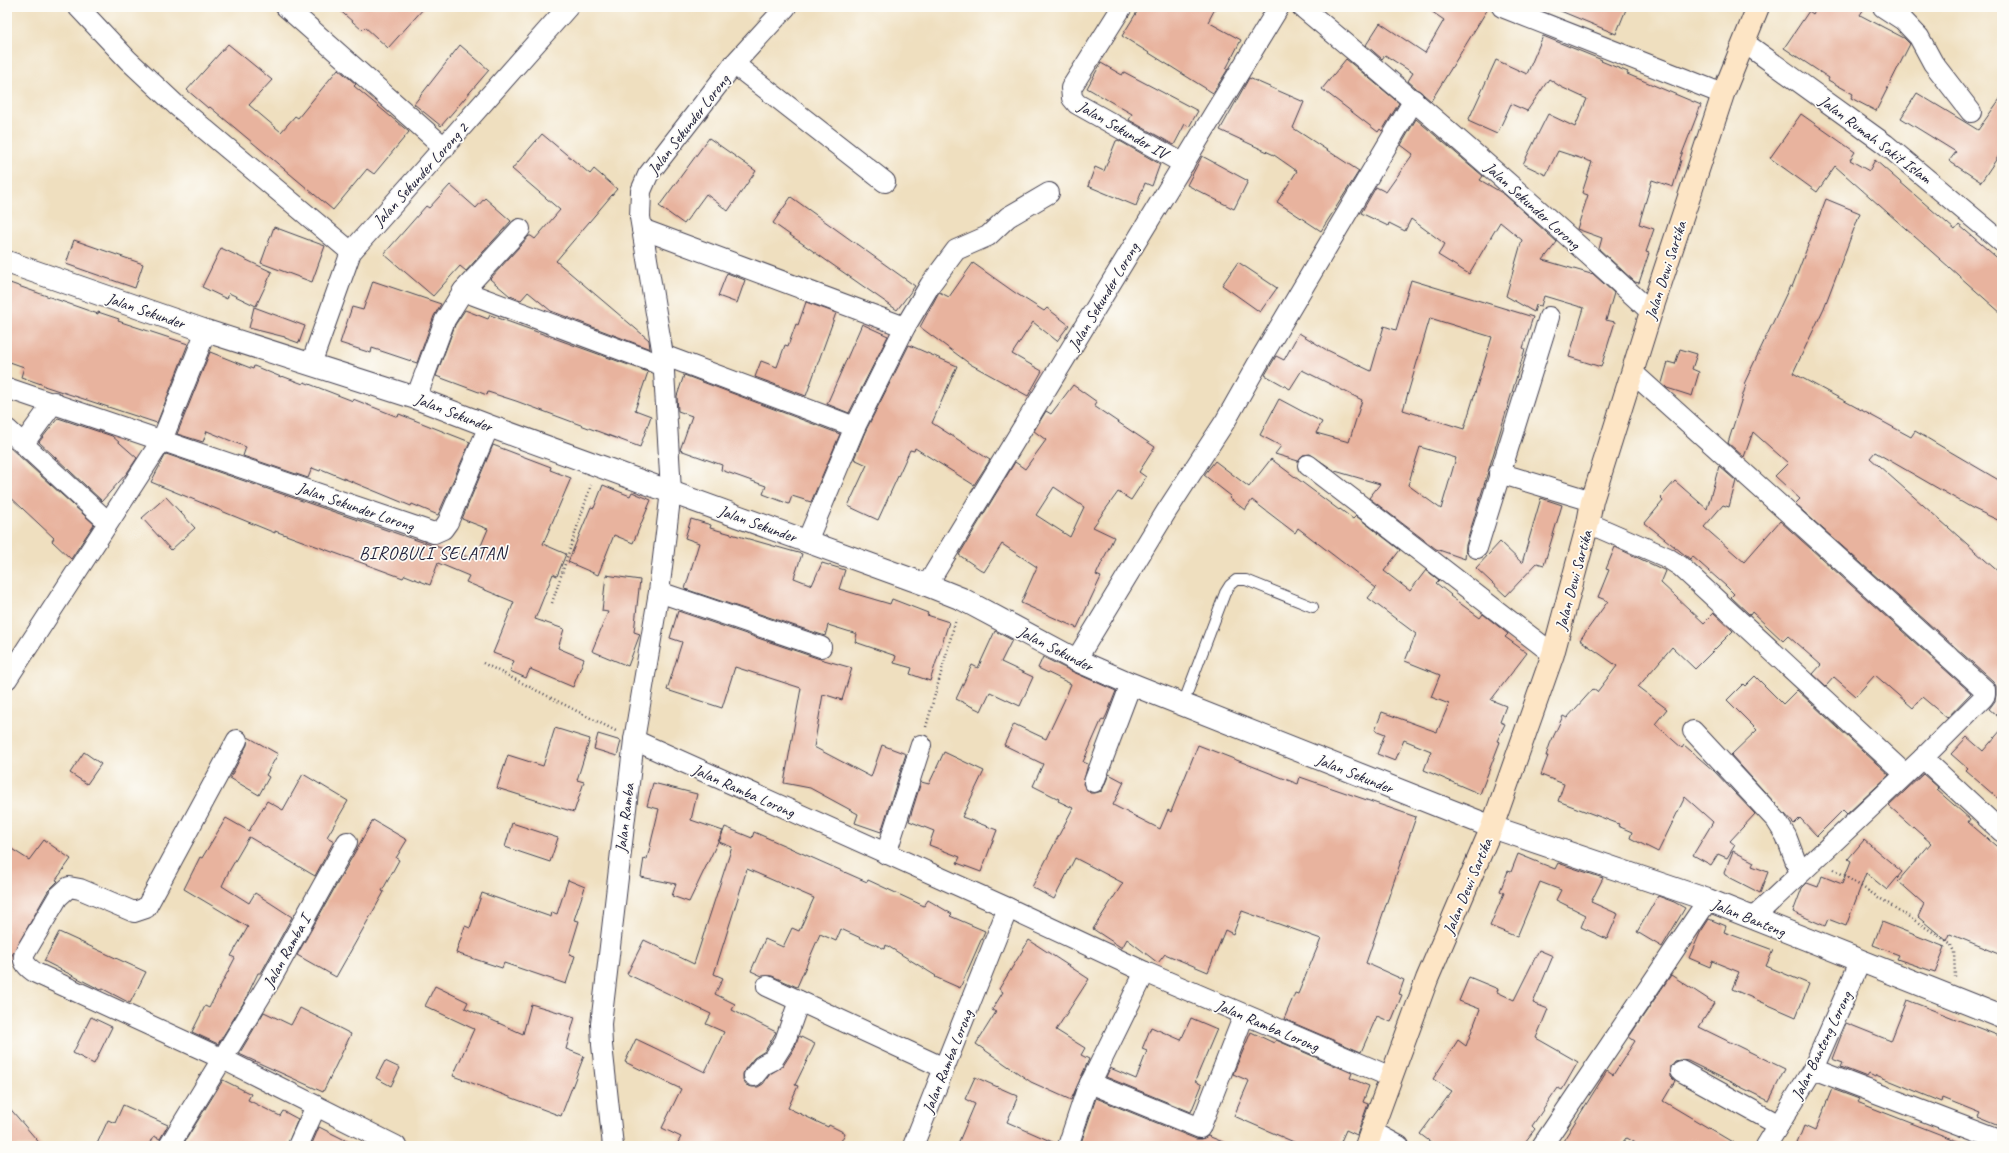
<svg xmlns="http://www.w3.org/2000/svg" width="2009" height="1153" font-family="Caveat,sans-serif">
<rect width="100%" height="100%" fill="#fdfcf7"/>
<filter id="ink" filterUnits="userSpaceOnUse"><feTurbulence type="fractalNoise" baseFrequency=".025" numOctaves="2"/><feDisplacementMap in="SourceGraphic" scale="8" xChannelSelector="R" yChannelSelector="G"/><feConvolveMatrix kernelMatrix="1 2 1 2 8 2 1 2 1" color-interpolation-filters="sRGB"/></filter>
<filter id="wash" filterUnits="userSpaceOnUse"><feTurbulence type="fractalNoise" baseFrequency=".012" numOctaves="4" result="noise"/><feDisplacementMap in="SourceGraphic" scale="16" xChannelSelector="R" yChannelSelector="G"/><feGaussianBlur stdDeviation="0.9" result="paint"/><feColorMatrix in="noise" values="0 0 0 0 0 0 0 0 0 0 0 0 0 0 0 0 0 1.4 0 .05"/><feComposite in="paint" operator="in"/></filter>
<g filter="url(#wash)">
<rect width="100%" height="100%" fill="#efdfbf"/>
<g id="blocks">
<!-- building -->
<g fill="#e8b39e" fill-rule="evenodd">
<polygon points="336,7 425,7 388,48 365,27 362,30"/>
<polygon points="1140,7 1216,7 1208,22 1241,40 1226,69 1228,69 1213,93 1122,36"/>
<polygon points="1425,7 1489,7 1431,101 1408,81 1413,73 1385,55 1382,59 1366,45 1380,23 1425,53 1444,20"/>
<polygon points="1551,7 1627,7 1616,34"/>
<polygon points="1817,7 1865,7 1860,15 1904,38 1910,44 1876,111 1851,98 1853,94 1828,80 1829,78 1784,48 1809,11 1813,14"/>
<polygon points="1543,36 1602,60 1601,61 1628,72 1627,74 1701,105 1680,159 1681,160 1673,187 1652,180 1639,224 1654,229 1646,252 1649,253 1639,283 1635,282 1599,249 1602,238 1577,229 1588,195 1582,193 1592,162 1558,151 1546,175 1523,164 1548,114 1575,127 1587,99 1561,87 1549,79 1527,111 1511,104 1497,134 1468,121 1496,60 1527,74"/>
<polygon points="228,44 272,80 249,105 281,132 295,116 298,118 338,69 356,84 354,86 409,132 374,174 367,169 333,210 210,107 208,108 187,90"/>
<polygon points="460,45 489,70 441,126 414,104"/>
<polygon points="1346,59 1399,103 1382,131 1380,129 1378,132 1322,89"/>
<polygon points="1101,63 1122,75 1124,72 1198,111 1189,127 1185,124 1174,145 1129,120 1132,114 1087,88"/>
<polygon points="1249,78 1304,102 1293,128 1359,171 1321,231 1277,202 1297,171 1274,155 1220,130"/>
<polygon points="1917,93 1978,130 2002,96 2002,151 1981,182 1949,161 1956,152 1901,118"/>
<polygon points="1801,114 1855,152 1850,160 1869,171 1875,160 1955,230 1959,225 2002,262 2002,314 1835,166 1817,192 1770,158"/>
<polygon points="1416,119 1483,176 1480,180 1504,194 1557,242 1543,260 1591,274 1592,273 1614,293 1606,320 1615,322 1601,367 1569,357 1584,308 1544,296 1541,306 1536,305 1534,312 1506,296 1522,240 1500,222 1469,274 1438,255 1445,244 1411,219 1405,231 1389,223 1388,226 1361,213 1376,187 1386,192 1413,154 1401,145"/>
<polygon points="542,134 590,174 594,169 617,189 556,261 649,340 650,349 551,311 528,292 521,300 510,296 490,279 529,236 531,236 535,239 560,210 512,169"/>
<polygon points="709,138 756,171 728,211 706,194 684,224 659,206"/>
<polygon points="1118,140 1160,164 1152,186 1145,183 1136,206 1088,186 1095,167 1104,171 1116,141"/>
<polygon points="1202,156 1248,181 1234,209 1187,185"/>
<polygon points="450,185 476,208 485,198 511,221 466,271 460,266 433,296 384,254 426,206 429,208"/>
<polygon points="791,197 915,286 897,310 773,223"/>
<polygon points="1826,199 1860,213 1824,308 1793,373 1911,437 1915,431 2002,482 2002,522 1972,508 1875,452 1870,458 2002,575 2002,720 1989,709 1995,701 1996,695 1996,686 1993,681 1795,504 1800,499 1775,476 1788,463 1753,432 1744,457 1728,443 1746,385 1744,384 1790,286 1792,287"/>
<polygon points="274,227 325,246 312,282 261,263"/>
<polygon points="74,240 143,264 135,288 66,264"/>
<polygon points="221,248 272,272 256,306 229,293 227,299 202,287"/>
<polygon points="1238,262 1277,288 1260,312 1222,285"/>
<polygon points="973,263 1014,292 1044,311 1047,308 1069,325 1057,341 1033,322 1012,354 1042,371 1028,396 970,364 920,327 939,292 949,297"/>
<polygon points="727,273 745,280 737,303 718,296"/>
<path d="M 1411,280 L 1533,317 L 1523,348 L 1525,349 L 1466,545 L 1465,559 L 1436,549 L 1369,498 L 1380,484 L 1335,471 L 1310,454 L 1303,455 L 1298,461 L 1275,454 L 1281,446 L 1260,435 L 1279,399 L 1322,422 L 1316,433 L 1349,442 L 1362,400 L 1302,370 L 1290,389 L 1265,375 L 1276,356 L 1284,360 L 1299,333 L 1325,349 L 1371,371 L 1384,326 L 1396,330 ZM 1430,318 L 1492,337 L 1464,429 L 1403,410 ZM 1420,447 L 1456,458 L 1441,509 L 1408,485 Z"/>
<polygon points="373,281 441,304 434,316 417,363 372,348 371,353 340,343 352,307 363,310"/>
<polygon points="7,282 98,314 98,312 119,319 118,321 188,344 157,423 44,386 44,385 21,377 24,367 7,361"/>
<polygon points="806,302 836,313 806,396 755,377 761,361 777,367 785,345 788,346 796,324 798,325"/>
<polygon points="254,307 305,326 299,343 285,338 285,337 249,328"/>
<polygon points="465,310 488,319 490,315 648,372 635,410 651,416 640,447 516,401 488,392 487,395 436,376 455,325"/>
<polygon points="862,324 888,336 849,413 827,404"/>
<polygon points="909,345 957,366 932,423 990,460 974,485 915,448 914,451 910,450 878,520 848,506 867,465 854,459 865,432"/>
<polygon points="1680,349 1697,354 1692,369 1699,372 1692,396 1667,388 1662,383 1668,362 1675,364"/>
<polygon points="210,352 253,369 254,366 281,377 282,376 303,384 304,382 353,401 353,399 398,417 399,414 470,442 438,515 412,504 411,506 321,469 320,471 312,468 308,478 243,456 246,447 207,431 203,442 177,434"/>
<polygon points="684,375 840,434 811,502 792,496 789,504 763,494 766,486 721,470 722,465 680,450 692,416 678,411 677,396"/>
<path d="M 1073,385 L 1097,402 L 1094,406 L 1155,447 L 1139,472 L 1146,477 L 1131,500 L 1118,492 L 1093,527 L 1114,537 L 1096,575 L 1101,577 L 1077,628 L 1021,603 L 1037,567 L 1002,544 L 984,572 L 959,555 L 1015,462 L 1025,469 L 1046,440 L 1034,431 L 1046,411 L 1051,414 ZM 1054,487 L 1084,507 L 1070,537 L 1036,515 Z"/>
<polygon points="58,418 112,436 137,458 127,473 102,501 39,442"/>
<polygon points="7,445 94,524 71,559 52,541 54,538 7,494"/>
<polygon points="493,445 551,467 550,470 571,478 543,544 566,554 557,576 553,574 535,619 564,629 558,648 584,659 573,687 530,669 526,678 510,671 514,661 493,653 514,602 466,582 469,576 438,563 430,585 405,575 403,578 275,531 275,533 151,482 166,454 407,537 447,550 448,549 475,560 488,529 462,519"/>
<polygon points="1271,459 1339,510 1340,509 1353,519 1356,516 1400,550 1384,571 1410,591 1426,570 1439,580 1436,583 1451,595 1450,596 1480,618 1483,614 1508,634 1505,637 1527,653 1491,700 1506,706 1500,722 1505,724 1497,741 1500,742 1480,794 1424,770 1431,751 1404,740 1395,761 1377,754 1385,734 1375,730 1382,712 1437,732 1449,704 1431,697 1440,675 1405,661 1416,634 1368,598 1376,588 1298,528 1295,533 1252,500 1245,510 1229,498 1231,496 1204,475 1215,461 1249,487"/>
<polygon points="1719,466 1736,481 1729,507 1723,505 1704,527 1744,562 1780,521 1971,693 1947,718 1922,697 1913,708 1875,675 1856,696 1834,677 1826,686 1813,674 1821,665 1788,636 1783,641 1752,612 1750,615 1731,597 1734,594 1726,586 1692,556 1690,559 1645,523 1663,501 1660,498 1675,481 1707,509"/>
<polygon points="603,485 630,496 632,492 651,500 633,543 614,535 598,575 568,562 591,507 594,508"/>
<polygon points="166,497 195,528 171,550 142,518"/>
<polygon points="1541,498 1562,505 1544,565 1537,563 1506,596 1476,568 1500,542 1522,563"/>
<polygon points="691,519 711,525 710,528 802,554 794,578 812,585 822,563 845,570 839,589 890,604 892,599 928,613 927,615 949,622 930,681 910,674 912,668 894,663 896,656 855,642 857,634 828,625 825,636 685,589 699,543 685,538"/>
<polygon points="1615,547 1666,571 1661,583 1704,623 1714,613 1733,631 1695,669 1672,647 1638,687 1667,709 1655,724 1682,748 1684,745 1714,771 1755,814 1730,841 1735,845 1727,858 1718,854 1711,865 1693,855 1713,822 1685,797 1658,852 1630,838 1632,832 1618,826 1619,824 1558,801 1564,784 1541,775 1548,756 1546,756 1550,744 1563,716 1567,718 1593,689 1597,692 1617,666 1580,640 1608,601 1598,597 1609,570 1606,569"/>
<polygon points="606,575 640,580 634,632 640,634 628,666 592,651 608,612 602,611"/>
<polygon points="678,611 817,658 852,668 842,700 823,694 814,747 871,777 882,745 906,754 881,832 855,823 858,814 810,788 784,783 801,688 735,667 722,708 667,690 682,642 670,638"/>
<polygon points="995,631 1012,640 1001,662 1033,677 1020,706 990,692 981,711 956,699 972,665 978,668"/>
<polygon points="1043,657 1071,671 1116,691 1107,714 1104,720 1102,719 1083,762 1088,764 1083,784 1090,793 1095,793 1102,791 1109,774 1124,782 1113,805 1160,829 1168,810 1171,812 1198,745 1298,784 1300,777 1416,817 1366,963 1404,980 1399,994 1402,995 1391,1022 1377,1016 1361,1052 1284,1019 1295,993 1298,994 1321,939 1242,911 1233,934 1225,930 1208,972 1165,954 1158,963 1127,939 1122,948 1093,929 1123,883 1075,858 1054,899 1032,887 1073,808 1058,801 1059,799 1033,786 1043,764 1004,745 1014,724 1046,739 1064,701 1071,684 1038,668"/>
<polygon points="1755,676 1783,704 1797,690 1889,775 1847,814 1843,810 1817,836 1800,818 1794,824 1731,755 1757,730 1727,700 1743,684 1745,686"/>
<polygon points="555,728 590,739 577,780 584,782 574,812 497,788 508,755 543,766"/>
<polygon points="2002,729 2002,802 1965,770 1967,768 1951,754 1967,737 1983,751"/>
<polygon points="598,734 621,741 617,756 594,749"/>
<polygon points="248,737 278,754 266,775 269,777 259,795 230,778 247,745"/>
<polygon points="84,752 101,764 87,784 70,773"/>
<polygon points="944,752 984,771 962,817 997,830 981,872 957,863 960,857 929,845 934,831 909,821 921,782 929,784"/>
<polygon points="303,774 348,801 327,837 334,841 315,876 249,837 228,873 222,886 249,903 255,893 292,917 261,973 258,973 244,1002 218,1044 192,1032 205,1006 209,1008 235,958 231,956 248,927 184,889 200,857 202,858 226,818 249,831 267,801 283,810"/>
<polygon points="1923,774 1939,788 1937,790 1970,819 1968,822 2002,851 2002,955 1950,934 1947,941 1918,917 1924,904 1898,881 1931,843 1889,806"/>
<polygon points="653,783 697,794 691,820 723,831 689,902 672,896 676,884 641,877 644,858 647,859 659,809 647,806"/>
<polygon points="373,820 407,840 396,858 399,860 382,891 384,892 336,977 297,955"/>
<polygon points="512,823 558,838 550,862 505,847"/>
<polygon points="725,827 752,838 754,832 867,882 868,880 924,906 928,900 952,914 950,916 985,931 960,988 935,977 936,976 886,945 885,949 841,929 836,941 820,934 797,987 772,976 762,976 751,971 765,939 783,947 792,928 799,931 814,898 747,869 714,974 723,978 715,994 735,1004 732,1010 776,1032 765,1051 754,1058 745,1069 743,1074 743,1080 746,1085 752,1087 758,1087 763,1084 770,1074 783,1066 795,1047 799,1036 815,1044 795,1085 798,1086 788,1108 828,1127 829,1125 845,1133 839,1146 676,1146 681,1137 662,1128 681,1089 625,1062 636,1039 705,1072 724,1032 706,1024 711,1014 627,974 644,940 694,964 732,847 719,842"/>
<polygon points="44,840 71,859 56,880 58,881 48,891 7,964 7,846 29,860"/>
<polygon points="1864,840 1902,872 1887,890 1866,873 1846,926 1828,919 1825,926 1793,912 1802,888 1807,883 1818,887 1822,876 1842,884 1851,861 1848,859"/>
<polygon points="1733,851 1754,862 1752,866 1768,872 1760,893 1725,875 1724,873"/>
<polygon points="1518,854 1555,869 1558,863 1603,878 1591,902 1618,914 1607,939 1581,927 1586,915 1556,900 1561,890 1540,882 1517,937 1490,926 1504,893 1500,891 1508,871 1511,872"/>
<polygon points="568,880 585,887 574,920 579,921 569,954 575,956 566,984 504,963 502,968 456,953 465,926 470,928 482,893 551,917 552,912 557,914"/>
<polygon points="1658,896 1674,902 1685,908 1662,947 1637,932"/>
<polygon points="1709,919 1726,926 1724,932 1773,950 1766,966 1809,984 1796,1017 1732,989 1739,972 1712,961 1710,967 1689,958 1700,933"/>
<polygon points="1882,922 1945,947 1935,972 1897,959 1899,955 1873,945"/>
<polygon points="59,932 146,972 130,1003 103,989 101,990 44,961"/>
<polygon points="1029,940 1089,979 1056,1030 1085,1048 1081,1055 1089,1059 1071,1100 1031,1082 976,1044 996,1012 992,1010 1003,992 999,989"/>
<polygon points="1539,950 1553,956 1533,1003 1548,1009 1536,1038 1578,1062 1562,1090 1558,1088 1532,1126 1535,1129 1522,1146 1436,1146 1420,1134 1452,1091 1433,1079 1458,1040 1466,1046 1480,1009 1459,1001 1469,977 1498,989 1497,992 1514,1000"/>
<polygon points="1671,975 1714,1003 1699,1027 1785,1069 1769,1101 1688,1061 1680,1060 1675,1061 1671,1066 1671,1077 1675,1081 1663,1101 1739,1146 1640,1146 1626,1138 1620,1146 1560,1146 1607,1071 1613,1075 1635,1041 1629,1037"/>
<polygon points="435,986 468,1002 465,1008 523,1034 531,1004 575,1017 566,1049 584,1056 561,1116 453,1076 474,1029 425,1006"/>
<polygon points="1907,1000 2002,1037 2002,1127 1978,1117 1980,1113 1943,1098 1942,1102 1876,1075 1875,1077 1869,1074 1867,1077 1841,1067 1843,1063 1832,1059 1846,1023 1891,1041"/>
<polygon points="300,1008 351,1034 323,1092 239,1054 264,1012 291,1025"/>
<polygon points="91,1017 112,1027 94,1064 73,1053"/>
<polygon points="1191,1018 1217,1029 1195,1081 1202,1085 1191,1112 1106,1077 1110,1068 1136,1079 1147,1051 1142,1049 1151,1027 1181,1040"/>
<polygon points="1251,1032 1274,1043 1276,1040 1352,1073 1350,1078 1369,1086 1363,1102 1368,1104 1357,1135 1346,1130 1339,1146 1303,1146 1234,1116 1249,1081 1233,1074"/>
<polygon points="385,1061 400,1068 391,1086 376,1078"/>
<polygon points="975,1077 1018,1096 1007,1122 1057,1144 1057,1146 957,1146 975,1104 965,1099"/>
<polygon points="223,1080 251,1094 248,1100 280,1116 283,1111 298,1119 287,1146 182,1146"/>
<polygon points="1832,1089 1859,1099 1857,1102 1970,1146 1796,1146 1804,1126 1815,1131"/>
<polygon points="1096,1098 1196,1139 1202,1139 1208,1136 1233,1146 1080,1146"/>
<polygon points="7,1105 42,1146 7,1146"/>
<polygon points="123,1105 168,1125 160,1139 154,1136 149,1146 96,1146 108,1120 115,1123"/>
<polygon points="319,1127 357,1146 311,1146"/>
</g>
</g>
</g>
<g filter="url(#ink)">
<use href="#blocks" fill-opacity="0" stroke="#413e4f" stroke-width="1"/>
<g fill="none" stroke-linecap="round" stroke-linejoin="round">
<!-- service casing -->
<g stroke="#413e4f" stroke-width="12">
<polyline id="service" points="1183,704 1225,593 1230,585 1236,580 1246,580 1313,607"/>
</g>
<!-- minor casing -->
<g stroke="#413e4f" stroke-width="22">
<g id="minor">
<polyline points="78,7 128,60 176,105 351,252"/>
<polyline points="286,7 445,148"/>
<polyline points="1122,7 1071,88 1072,98 1077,104 1184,164"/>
<path d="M 1302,7 C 1421,106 1538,207 1651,312"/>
<polyline points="1502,7 1723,94"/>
<polyline points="1883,7 1903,20 1919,37 1933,63 1971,112"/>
<polyline points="1745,43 1885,144 2002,242"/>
<polyline points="734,64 885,182"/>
<polyline points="642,229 905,327"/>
<polyline points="463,291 520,229"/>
<polyline points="663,355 855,427"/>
<polyline points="311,364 351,252 568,7"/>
<polyline points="1632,372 1985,690 1985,695 1983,698 1923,758 1753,918"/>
<polyline points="7,388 434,533 443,529 448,522 489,426"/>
<polyline points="416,398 445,320 463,291 664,366"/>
<polyline points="7,429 108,522"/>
<polyline points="24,443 54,402"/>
<polyline points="1308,465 1553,654"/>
<polyline points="1499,473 1592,501"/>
<polyline points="1588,523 1666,557 1680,566 1905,774"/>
<polyline points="807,541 855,427 905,327 930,285 956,250 988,236 1008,217 1049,193"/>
<polyline points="1477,548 1549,317"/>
<polyline points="927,585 1279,7"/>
<polyline points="659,592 821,647"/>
<polyline points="1076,660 1166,512 1226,420 1257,365 1414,100"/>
<polyline points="7,679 162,440 206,331"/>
<polyline points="1693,731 1776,820 1786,836 1800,873"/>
<path d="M 237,740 L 146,908 L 134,912 L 80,889 L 69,887 L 58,897 L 25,953 C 21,962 28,968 36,973 L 223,1059 L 396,1146"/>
<polyline points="634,740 1008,908 1145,972 1391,1077"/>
<polyline points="1923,758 2002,832"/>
<polyline points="1094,782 1131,684"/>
<polyline points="886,854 921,745"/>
<polyline points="767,986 944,1068"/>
<polyline points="1813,1069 2002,1141"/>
<polyline points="1681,1071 1779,1125"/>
<polyline points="754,1076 763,1065 773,1060 785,1041 799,1001"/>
<polyline points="1090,1083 1200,1128 1244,1015"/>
<polyline points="1371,1131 1399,1146"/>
<polyline points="169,1146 271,979 347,842"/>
<polyline points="298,1146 316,1106"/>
<polyline points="613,1146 602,1045 601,1024 634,740 659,592 671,491 663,355 640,217 641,191 648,175 734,64 786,7"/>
<polyline points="913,1146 1008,908"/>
<polyline points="1068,1146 1086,1092 1145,972"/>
<polyline points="1542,1146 1708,900"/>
<polyline points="1766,1146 1813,1069 1860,962"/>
</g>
</g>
<!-- tertiary casing -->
<g stroke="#413e4f" stroke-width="24">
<polyline id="tertiary" points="7,262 206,331 416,398 489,426 927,585 962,599 1076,660 1131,684 1492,827 1708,900 2002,1017"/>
</g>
<!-- secondary casing -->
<g stroke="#413e4f" stroke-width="24">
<polyline id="secondary" points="1366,1146 1427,979 1492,827 1553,654 1588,523 1592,501 1651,312 1723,94 1758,7"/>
</g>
<!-- path -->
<g stroke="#413e4f" stroke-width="2.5" stroke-dasharray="1 3" stroke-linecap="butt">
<polyline points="552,603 591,485"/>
<polyline points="483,663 616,731"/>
<polyline points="926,727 956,619"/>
<polyline points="1834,869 1950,943 1954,952 1955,977"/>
</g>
<!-- service -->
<use href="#service" stroke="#fff" stroke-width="10"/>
<!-- minor -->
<use href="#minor" stroke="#fff" stroke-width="20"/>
<!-- tertiary -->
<use href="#tertiary" stroke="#fff" stroke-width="22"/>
<!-- secondary -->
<use href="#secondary" stroke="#fde5c5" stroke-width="22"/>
</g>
</g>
<g text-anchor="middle" stroke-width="3.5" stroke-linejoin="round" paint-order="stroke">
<!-- street labels -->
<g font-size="16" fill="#22223b" stroke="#fdfcf7">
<text transform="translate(688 124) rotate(-52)" y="6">Jalan Sekunder Lorong</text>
<text transform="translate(1123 129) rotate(30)" y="6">Jalan Sekunder IV</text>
<text transform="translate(1876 139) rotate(37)" y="6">Jalan Rumah Sakit Islam</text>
<text transform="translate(420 174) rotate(-48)" y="6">Jalan Sekunder Lorong 2</text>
<text transform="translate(1533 205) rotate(42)" y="6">Jalan Sekunder Lorong</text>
<text transform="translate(1665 270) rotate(-72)" y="6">Jalan Dewi Sartika</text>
<text transform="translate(1103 296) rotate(-59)" y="6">Jalan Sekunder Lorong</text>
<text transform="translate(146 310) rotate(19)" y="6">Jalan Sekunder</text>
<text transform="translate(454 412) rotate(21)" y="6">Jalan Sekunder</text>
<text transform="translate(356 506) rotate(19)" y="6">Jalan Sekunder Lorong</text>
<text transform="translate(758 523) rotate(20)" y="6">Jalan Sekunder</text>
<text transform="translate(1573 580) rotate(-75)" y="6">Jalan Dewi Sartika</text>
<text transform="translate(1056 648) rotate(27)" y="6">Jalan Sekunder</text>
<text transform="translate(1355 773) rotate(22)" y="6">Jalan Sekunder</text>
<text transform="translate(744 790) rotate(24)" y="6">Jalan Ramba Lorong</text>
<text transform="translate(624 818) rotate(-83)" y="6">Jalan Ramba</text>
<text transform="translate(1467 886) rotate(-67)" y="6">Jalan Dewi Sartika</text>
<text transform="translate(1749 917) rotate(22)" y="6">Jalan Banteng</text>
<text transform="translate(286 951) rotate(-61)" y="6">Jalan Ramba I</text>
<text transform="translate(1268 1025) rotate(23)" y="6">Jalan Ramba Lorong</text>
<text transform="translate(1821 1045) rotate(-64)" y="6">Jalan Banteng Lorong</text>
<text transform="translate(947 1061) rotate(-68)" y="6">Jalan Ramba Lorong</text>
</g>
<!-- quarter labels -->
<g font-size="18" letter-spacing="1" fill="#22223b" stroke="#fdfcf7">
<text x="433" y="559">BIROBULI SELATAN</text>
</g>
</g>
<!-- margin -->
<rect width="2009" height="1153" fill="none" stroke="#fdfcf7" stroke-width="24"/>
</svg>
